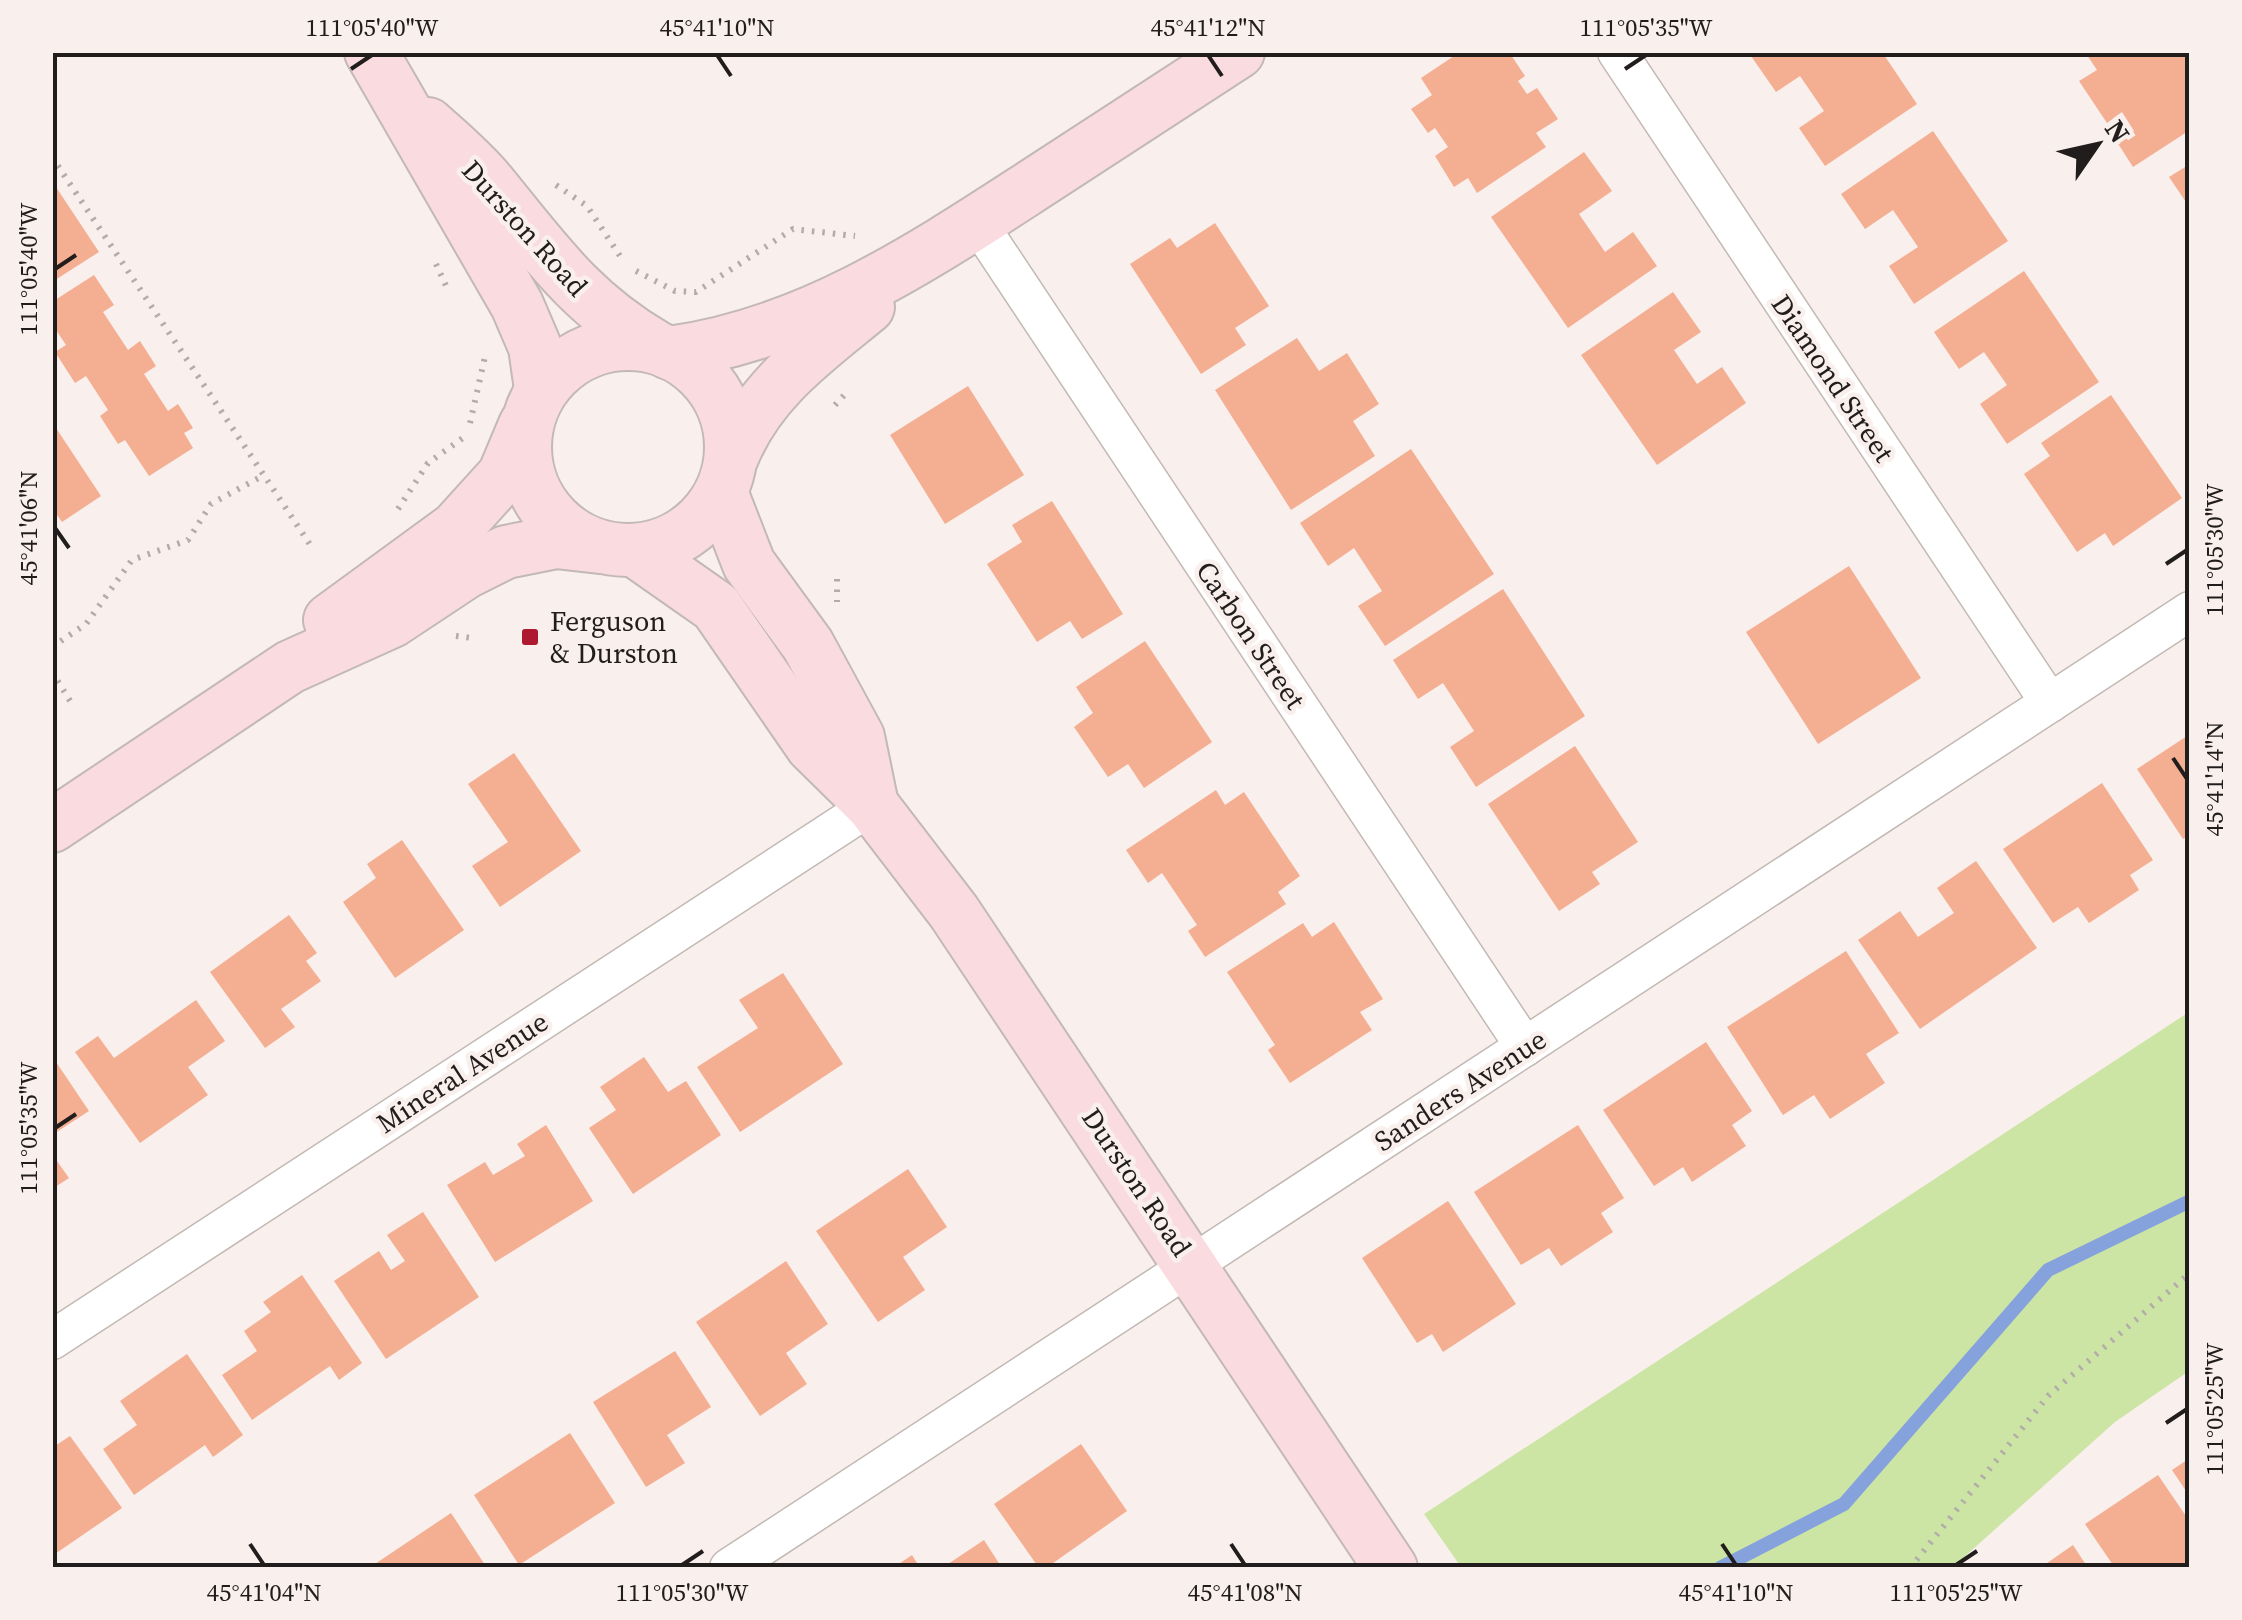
<svg xmlns="http://www.w3.org/2000/svg" width="2242" height="1620" font-family="'Source Serif 4',serif">
<rect width="100%" height="100%" fill="#f9efec"/>
<!-- green -->
<polygon fill="#cce5a5" points="2189,1012 2189,1371 2115,1422 1953,1567 1461,1567 1424,1514"/>
<g fill="none" stroke-linecap="round" stroke-linejoin="round">
<!-- stream -->
<polyline stroke="#86a2dc" stroke-width="14" points="1720,1568 1844,1504 2048,1270 2190,1201"/>
</g>
<!-- building -->
<g fill="#f4ae91">
<polygon points="1460,52 1509,52 1525,76 1518,81 1527,94 1537,88 1558,119 1536,133 1546,147 1477,193 1468,178 1454,187 1435,156 1448,147 1435,128 1428,133 1411,109 1432,95 1421,78"/>
<polygon points="1756,52 1882,52 1917,104 1825,166 1799,128 1824,111 1800,76 1776,92 1751,56"/>
<polygon points="2085,52 2171,52 2173,56 2190,52 2190,130 2133,167 2117,142 2134,131 2122,112 2107,123 2079,81 2097,70"/>
<polygon points="1933,131 2008,241 1914,304 1889,266 1918,247 1893,210 1865,229 1841,194"/>
<polygon points="1584,152 1612,191 1579,214 1605,252 1633,232 1657,266 1568,328 1491,217"/>
<polygon points="2190,164 2190,208 2169,177"/>
<polygon points="52,181 99,252 52,282"/>
<polygon points="1215,223 1269,306 1235,328 1246,345 1201,374 1130,264 1170,238 1177,248"/>
<polygon points="2024,271 2099,382 2007,444 1980,404 2007,385 1984,352 1959,369 1934,332"/>
<polygon points="94,275 114,305 103,312 128,350 140,341 156,366 144,374 168,411 178,404 193,428 184,433 193,448 149,476 125,440 118,444 100,416 108,410 86,376 75,383 55,352 66,345 52,324 52,302"/>
<polygon points="1673,292 1701,332 1674,350 1697,384 1722,367 1746,403 1657,465 1581,355"/>
<polygon points="1297,338 1319,371 1347,353 1379,404 1353,421 1375,456 1291,510 1215,390"/>
<polygon points="968,386 1024,475 945,524 890,435"/>
<polygon points="2111,395 2182,498 2113,546 2105,533 2077,552 2024,474 2050,456 2041,443"/>
<polygon points="52,422 101,496 62,522 52,508"/>
<polygon points="1411,449 1494,574 1385,646 1358,606 1382,591 1354,548 1328,566 1300,523"/>
<polygon points="1052,501 1123,614 1082,639 1070,621 1037,642 987,564 1022,542 1012,525"/>
<polygon points="1849,566 1921,678 1818,744 1746,632"/>
<polygon points="1503,589 1585,716 1476,787 1450,747 1474,731 1443,683 1418,699 1393,660"/>
<polygon points="1145,641 1212,742 1144,788 1128,764 1108,777 1074,727 1093,713 1076,687"/>
<polygon points="2190,734 2190,835 2183,839 2137,769"/>
<polygon points="1575,746 1638,842 1592,872 1600,884 1559,911 1488,804"/>
<polygon points="514,753 581,851 500,907 472,866 508,842 468,784"/>
<polygon points="2102,783 2153,860 2130,875 2139,890 2089,923 2078,907 2053,923 2003,849"/>
<polygon points="1216,790 1225,805 1244,792 1300,876 1278,892 1286,904 1205,957 1188,931 1197,925 1162,873 1148,883 1126,850"/>
<polygon points="402,840 464,930 395,978 343,902 376,878 367,864"/>
<polygon points="1976,861 2037,948 1920,1029 1858,940 1900,911 1918,937 1954,913 1937,888"/>
<polygon points="289,915 317,953 306,961 321,981 281,1009 295,1027 265,1048 210,972"/>
<polygon points="1334,922 1383,999 1360,1012 1372,1030 1290,1083 1268,1050 1275,1045 1227,972 1303,923 1312,937"/>
<polygon points="1846,951 1899,1033 1866,1054 1885,1083 1830,1119 1814,1095 1783,1115 1727,1027"/>
<polygon points="783,973 843,1064 740,1132 697,1067 758,1028 739,1000"/>
<polygon points="196,1000 225,1041 188,1067 208,1095 140,1143 75,1052 98,1036 114,1058"/>
<polygon points="1706,1042 1752,1111 1732,1125 1746,1146 1692,1182 1683,1167 1654,1186 1603,1110"/>
<polygon points="52,1056 89,1111 52,1135"/>
<polygon points="644,1057 668,1092 686,1081 721,1135 633,1194 589,1128 616,1110 600,1087"/>
<polygon points="546,1125 593,1201 495,1262 447,1185 485,1162 493,1175 525,1156 517,1144"/>
<polygon points="1578,1125 1624,1198 1601,1213 1613,1232 1561,1266 1549,1248 1521,1265 1474,1192"/>
<polygon points="52,1154 69,1178 52,1189"/>
<polygon points="908,1169 947,1227 903,1257 925,1290 878,1322 816,1231"/>
<polygon points="1448,1201 1516,1304 1443,1352 1432,1334 1417,1343 1362,1258"/>
<polygon points="423,1212 479,1297 386,1359 334,1281 379,1251 391,1270 405,1261 387,1235"/>
<polygon points="786,1261 828,1324 786,1353 807,1384 760,1416 696,1322"/>
<polygon points="302,1275 362,1363 339,1380 330,1366 252,1420 222,1375 257,1351 244,1331 271,1312 263,1302"/>
<polygon points="675,1351 711,1407 667,1435 685,1463 646,1487 593,1402"/>
<polygon points="187,1354 243,1435 213,1457 205,1445 134,1495 103,1449 137,1425 120,1401"/>
<polygon points="570,1433 615,1503 519,1565 474,1495"/>
<polygon points="70,1436 122,1508 52,1556 52,1448"/>
<polygon points="1081,1444 1127,1511 1046,1568 1039,1568 994,1504"/>
<polygon points="2190,1458 2190,1497 2172,1470"/>
<polygon points="2158,1475 2190,1522 2190,1568 2115,1568 2085,1524"/>
<polygon points="451,1513 487,1568 369,1568"/>
<polygon points="984,1540 1002,1568 942,1568"/>
<polygon points="2073,1545 2088,1568 2040,1568"/>
<polygon points="912,1555 920,1568 893,1568"/>
</g>
<g fill="none" stroke-linecap="round" stroke-linejoin="round">
<!-- street casing -->
<g stroke="#c2b9b5" stroke-width="41">
<g id="street">
<polyline points="1617,52 2050,703"/>
<polyline points="977,222 1525,1047"/>
<polyline points="52,1340 872,805"/>
<polyline points="729,1568 2190,611"/>
</g>
</g>
<!-- secondary casing -->
<g stroke="#c2b9b5" stroke-width="56">
<g id="secondary">
<polyline points="371,52 517,305 535,347 541,389"/>
<path d="M 428,124 C 449,143 472,162 490,184 C 544,250 580,303 656,347"/>
<circle cx="628" cy="447" r="103"/>
<path d="M 669,353 C 803,335 915,262 1026,190 C 1097,144 1167,98 1238,52"/>
<path d="M 732,457 C 759,390 813,352 868,307"/>
<polyline points="721,492 749,564 808,645 858,737 872,805"/>
<polyline points="636,551 716,607 812,746 872,805 954,912 1391,1568"/>
<polyline points="330,620 456,528 504,475 525,425"/>
<polyline points="52,826 290,667 392,621 466,572 506,552 556,542 600,547"/>
</g>
</g>
<!-- path -->
<g stroke="#b4aca9" stroke-width="6" stroke-dasharray="2.5 8" stroke-linecap="butt">
<polyline points="52,157 313,549"/>
<polyline points="556,185 587,206 620,256"/>
<polyline points="436,264 447,288"/>
<polyline points="636,271 675,291 696,292 793,229 855,236"/>
<polyline points="835,405 848,391"/>
<polyline points="470,423 486,352"/>
<polyline points="398,509 428,463 467,435"/>
<polyline points="837,579 837,602"/>
<polyline points="456,636 472,638"/>
<polyline points="52,647 86,624 132,560 188,540 211,504 264,475"/>
<polyline points="52,672 72,704"/>
<polyline points="1910,1568 2048,1396 2190,1273"/>
</g>
<!-- street -->
<use href="#street" stroke="#fff" stroke-width="38"/>
<!-- secondary -->
<use href="#secondary" stroke="#fadbe0" stroke-width="52"/>
</g>
<!-- ticks -->
<path fill="none" stroke="#211d1c" stroke-width="4" d="M 717,55 L 731,76M 1208,55 L 1222,76M 351,69 L 372,55M 1625,69 L 1646,55M 55,269 L 76,255M 55,528 L 69,548M 2166,564 L 2187,550M 2173,758 L 2187,779M 55,1128 L 76,1114M 2166,1423 L 2187,1409M 250,1544 L 264,1565M 1231,1544 L 1245,1565M 1722,1544 L 1736,1565M 682,1565 L 703,1551M 1956,1565 L 1977,1551"/>
<!-- markers -->
<rect fill="#ad1931" stroke="#f9efec" stroke-width="4" x="520" y="627" width="20" height="20" rx="5"/>
<g text-anchor="middle" stroke-width="9" stroke-linejoin="round" paint-order="stroke">
<!-- street labels -->
<g font-size="28" fill="#211d1c" stroke="#f9efec">
<text transform="translate(525 228) rotate(48)" y="10">Durston Road</text>
<text transform="translate(1833 378) rotate(56)" y="10">Diamond Street</text>
<text transform="translate(1251 635) rotate(56)" y="10">Carbon Street</text>
<text transform="translate(462 1072) rotate(-33)" y="10">Mineral Avenue</text>
<text transform="translate(1460 1090) rotate(-33)" y="10">Sanders Avenue</text>
<text transform="translate(1137 1182) rotate(56)" y="10">Durston Road</text>
</g>
<!-- poi labels -->
<g font-size="28" fill="#211d1c" stroke="#f9efec" text-anchor="start">
<text x="550" y="631">Ferguson<tspan x="550" dy="32">&amp; Durston</tspan></text>
</g>
</g>
<!-- border -->
<rect width="2242" height="1620" fill="none" stroke="#f9efec" stroke-width="110"/>
<!-- north arrow -->
<g transform="translate(2097 145) rotate(56)" stroke="#f9efec" stroke-width="8" paint-order="stroke">
<path d="M0-8L18 38L0 25L-18 38Z" fill="#211d1c"/>
<text y="-15" font-size="28" font-weight="bold" text-anchor="middle" fill="#211d1c">N</text>
</g>
<rect x="55" y="55" width="2132" height="1510" fill="none" stroke="#211d1c" stroke-width="4"/>
<g font-size="25" text-anchor="middle" fill="#211d1c">
<text x="372" y="36">111°05'40"W</text>
<text x="717" y="36">45°41'10"N</text>
<text x="1208" y="36">45°41'12"N</text>
<text x="1646" y="36">111°05'35"W</text>
<text transform="translate(28 269) rotate(-90)" y="9">111°05'40"W</text>
<text transform="translate(28 528) rotate(-90)" y="9">45°41'06"N</text>
<text transform="translate(2214 550) rotate(-90)" y="9">111°05'30"W</text>
<text transform="translate(2214 779) rotate(-90)" y="9">45°41'14"N</text>
<text transform="translate(28 1128) rotate(-90)" y="9">111°05'35"W</text>
<text transform="translate(2214 1409) rotate(-90)" y="9">111°05'25"W</text>
<text x="264" y="1601">45°41'04"N</text>
<text x="682" y="1601">111°05'30"W</text>
<text x="1245" y="1601">45°41'08"N</text>
<text x="1736" y="1601">45°41'10"N</text>
<text x="1956" y="1601">111°05'25"W</text>
</g>
</svg>
